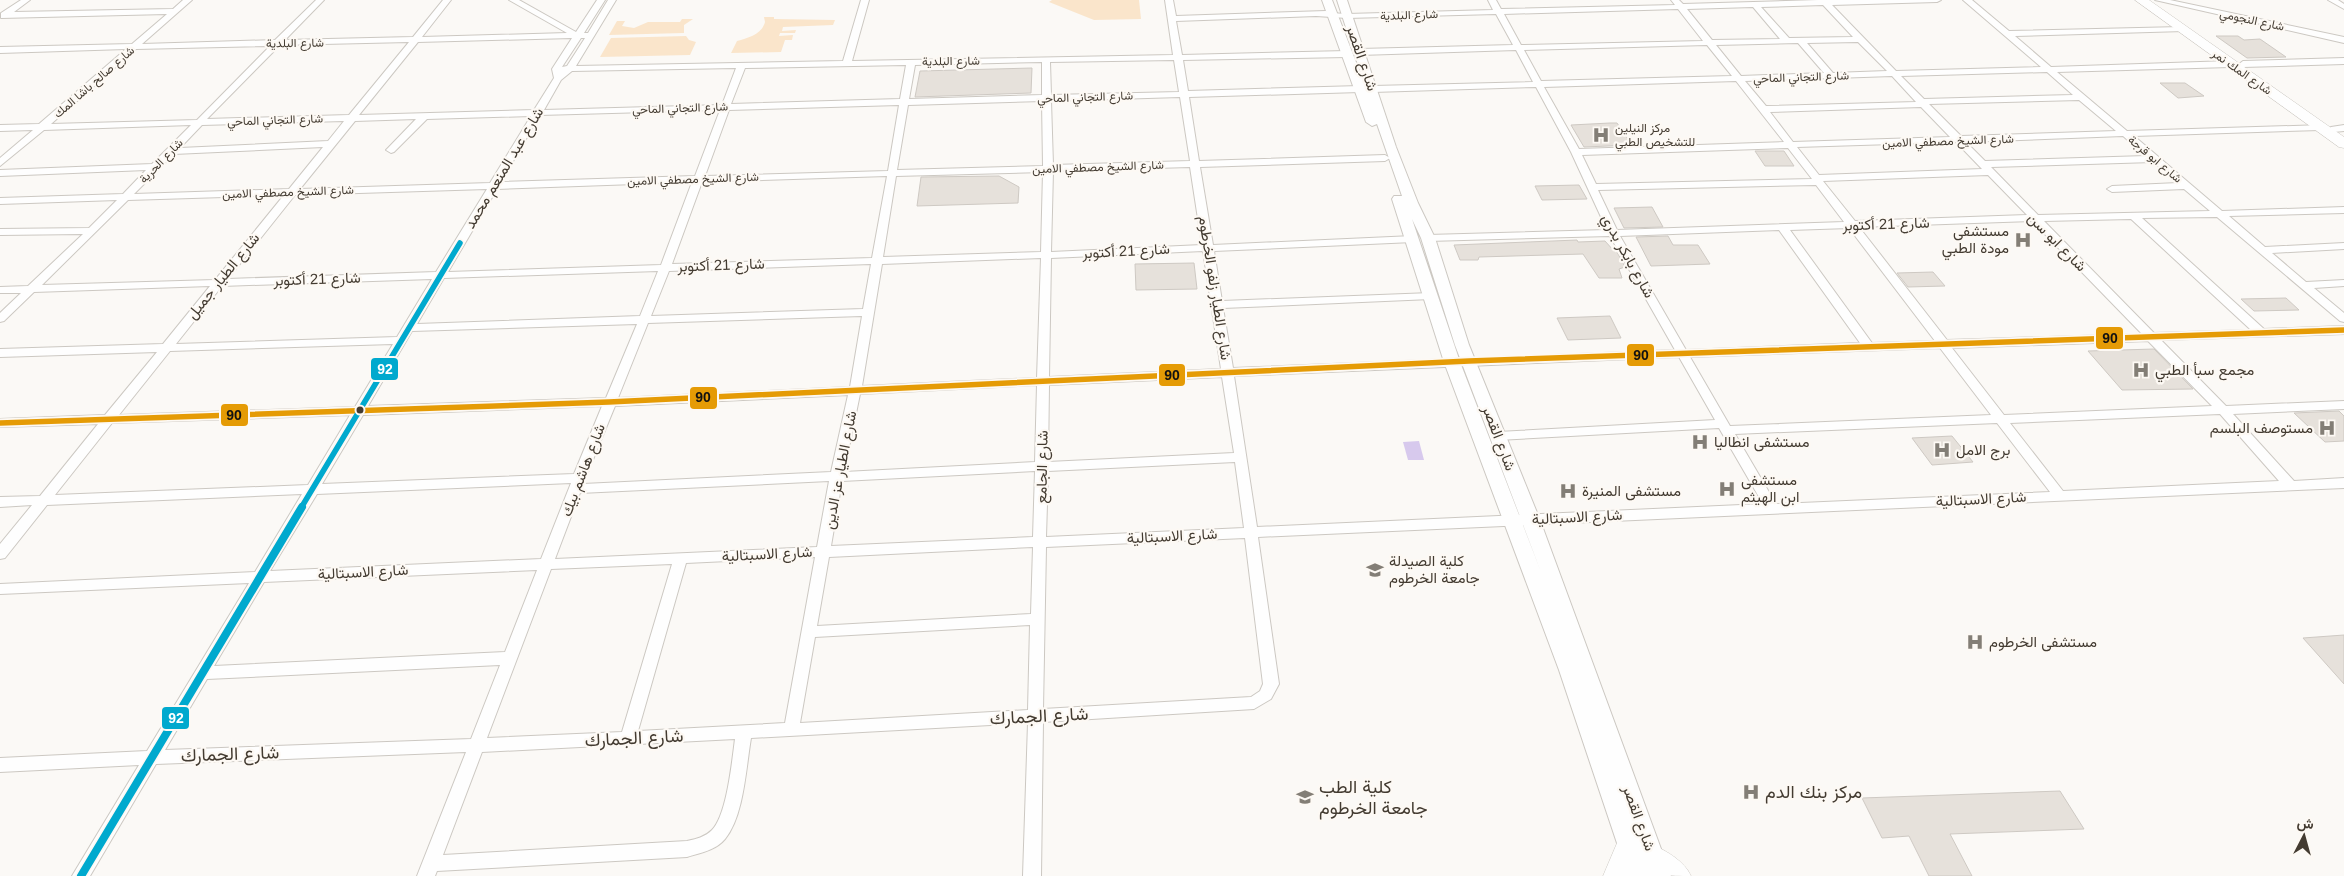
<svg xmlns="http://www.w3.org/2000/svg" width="2344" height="876" font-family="Arial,Vazirmatn,sans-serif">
<rect width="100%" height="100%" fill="#fbf9f6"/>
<!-- green -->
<g fill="#fae5cb">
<polygon points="1052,0 1139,0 1141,19 1094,20 1049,2"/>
<path d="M 764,17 L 774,17 L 774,19 L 835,20 L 833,25 L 783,27 L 782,31 L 796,30 L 795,33 L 780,33 L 779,36 L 793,35 L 792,40 L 785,40 L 781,52 L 731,53 L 737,41 C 748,38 762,34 765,22 Z"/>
<polygon points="682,19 693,19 684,25 684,33 609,35 617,21 625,21 622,26 634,28 648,22 680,22"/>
<polygon points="686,36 689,40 696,42 690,55 600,57 611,38"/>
</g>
<!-- water -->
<polygon fill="#d7c9ed" points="1419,441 1424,460 1408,460 1403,442"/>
<!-- building -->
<g fill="#e6e1db" stroke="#cec9c3">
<polygon points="2216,36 2238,36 2244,40 2260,39 2286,57 2247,58"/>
<polygon points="1032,68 1031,93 915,97 920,71"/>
<polygon points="2160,83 2185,83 2204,96 2178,98"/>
<polygon points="1610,123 1617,123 1632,145 1584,147 1571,125"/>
<polygon points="1755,151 1784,151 1794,166 1765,166"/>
<polygon points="999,176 1019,187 1018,203 917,206 921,177"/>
<polygon points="1579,185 1587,199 1542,200 1535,186"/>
<polygon points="1652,207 1663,227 1624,228 1614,208"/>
<polygon points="1668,236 1673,245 1698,245 1710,264 1651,266 1636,237"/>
<polygon points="1577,240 1578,242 1605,241 1614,251 1617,252 1625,267 1619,269 1622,278 1599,278 1583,254 1479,257 1478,260 1460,260 1454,245"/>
<polygon points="1194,263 1197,289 1136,290 1135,264"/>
<polygon points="1933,272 1945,286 1908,287 1897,273"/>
<polygon points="2286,298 2299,310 2254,311 2241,299"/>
<polygon points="1610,316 1621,338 1568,340 1557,318"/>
<polygon points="2154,349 2193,389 2122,390 2088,351"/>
<polygon points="2339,411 2344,416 2344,441 2325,442 2294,413"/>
<polygon points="1952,436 1973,462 1932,465 1912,438"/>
<polygon points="2344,635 2344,684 2303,638"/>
<polygon points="2060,791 2084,829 1950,834 1972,876 1929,876 1909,836 1882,838 1862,798"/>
</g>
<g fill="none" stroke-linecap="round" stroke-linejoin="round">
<!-- minor casing -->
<g stroke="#ccc8c2" stroke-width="2">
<g id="minor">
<path d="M 21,0 L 30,0 L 14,12 L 173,9 L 183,0 L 192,0 L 142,44 L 275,40 L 316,0 L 324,0 L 285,40 L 413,37 L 443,0 L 451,0 L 422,37 L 567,33 L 509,0 L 519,0 L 576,32 L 597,0 L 605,0 L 584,33 L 588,33 L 608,0 L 616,0 L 576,66 L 843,61 L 861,0 L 869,0 L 852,61 L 1173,55 L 1165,0 L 1173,0 L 1176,16 L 1326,11 L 1330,13 L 1347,14 L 1493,10 L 1488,0 L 1496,0 L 1501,9 L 1675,5 L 1671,0 L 1679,0 L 1683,4 L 1818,0 L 1941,0 L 1937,2 L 1832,5 L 1896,71 L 2041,67 L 1963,0 L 1972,0 L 2009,31 L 2181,27 L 2184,27 L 2184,31 L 2015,36 L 2051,67 L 2230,61 L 2234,64 L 2230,67 L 2057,72 L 2127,131 L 2323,125 L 2325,127 L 2320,130 L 2134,136 L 2222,211 L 2344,207 L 2344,213 L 2229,216 L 2265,247 L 2344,243 L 2344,249 L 2272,253 L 2306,282 L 2344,280 L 2344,286 L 2314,288 L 2344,313 L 2344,322 L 2340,321 L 2217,217 L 2142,218 L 2264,329 L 2344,326 L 2344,334 L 2161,340 L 2226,406 L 2344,401 L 2344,409 L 2233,414 L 2294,481 L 2344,478 L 2344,488 L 1258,537 L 1279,684 L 1271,699 L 1254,709 L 1043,722 L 1041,876 L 1023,876 L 1028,723 L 751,738 C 746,767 744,816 725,839 C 716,850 700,853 687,857 L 437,871 L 435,876 L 417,876 L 466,752 L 156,764 L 90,876 L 72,876 L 139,765 L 0,772 L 0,758 L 147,751 L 249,583 L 0,594 L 0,584 L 255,572 L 302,494 L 47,505 L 5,558 L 0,559 L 0,544 L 32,505 L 0,507 L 0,497 L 40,496 L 98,424 L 0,427 L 0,419 L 105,415 L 157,352 L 0,357 L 0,349 L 163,344 L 210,286 L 34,292 L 4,321 L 0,322 L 0,313 L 21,293 L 0,293 L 0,287 L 28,286 L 83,234 L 0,235 L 0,229 L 89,228 L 117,200 L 0,204 L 0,198 L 123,194 L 146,170 L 0,176 L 0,170 L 152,164 L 191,125 L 44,130 L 0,166 L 0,158 L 33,130 L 0,131 L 0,125 L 39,124 L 126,49 L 0,53 L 0,47 L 132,44 L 167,14 L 1,18 L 1,13 ZM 1823,5 L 1853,37 L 1789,38 L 1761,7 ZM 1753,7 L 1780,39 L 1712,40 L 1687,9 ZM 1678,9 L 1703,41 L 1521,45 L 1504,14 ZM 1496,14 L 1513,45 L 1360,49 L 1356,52 L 1360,55 L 1516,50 L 1533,82 L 1373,86 L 1369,89 L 1373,92 L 1536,87 L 1571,152 L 1607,230 L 1428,235 L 1423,238 L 1428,241 L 1610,236 L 1675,350 L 1233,368 L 1223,308 L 1431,299 L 1437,296 L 1431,293 L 1222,301 L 1214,251 L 1413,242 L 1418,239 L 1413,236 L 1213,245 L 1200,167 L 1385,161 L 1390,158 L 1385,155 L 1199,161 L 1189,97 L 1360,92 L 1364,89 L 1360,86 L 1188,91 L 1183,60 L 1347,57 L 1351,54 L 1347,51 L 1182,55 L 1176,21 L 1316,16 L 1347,18 ZM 572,38 L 552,69 L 554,78 L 534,110 L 359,115 L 418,42 ZM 581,38 L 585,38 L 567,66 L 562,67 ZM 409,42 L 349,115 L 207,119 L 280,45 ZM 1858,42 L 1887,71 L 1833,73 L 1807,43 ZM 1798,43 L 1824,73 L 1741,76 L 1716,45 ZM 1707,45 L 1732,76 L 1541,81 L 1524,50 ZM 270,46 L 197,120 L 51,124 L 136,49 ZM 1174,60 L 1179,92 L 1051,95 L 1050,62 ZM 1042,62 L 1042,95 L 909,99 L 915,65 ZM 906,65 L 900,99 L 731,104 L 745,68 ZM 736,68 L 722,105 L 544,110 L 561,80 L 572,71 ZM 2047,72 L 2073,95 L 1924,99 L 1901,76 ZM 1892,76 L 1916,102 L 1766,106 L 1745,81 ZM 1736,81 L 1784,142 L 1579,149 L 1544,87 ZM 1180,97 L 1190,161 L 1053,165 L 1051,101 ZM 2079,100 L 2116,131 L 1961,136 L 1929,104 ZM 1042,101 L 1043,166 L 897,170 L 908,105 ZM 899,105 L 888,171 L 705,176 L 729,110 ZM 1921,107 L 1950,137 L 1793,142 L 1770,112 ZM 720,110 L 695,176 L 501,182 L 540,115 ZM 531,116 L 490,183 L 300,189 L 355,121 L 416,119 L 388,148 L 386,150 L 391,153 L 394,152 L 427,119 ZM 344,121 L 328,141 L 180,148 L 202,125 ZM 2123,136 L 2146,156 L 1985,161 L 1966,142 ZM 1956,142 L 1982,169 L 1819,175 L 1797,147 ZM 323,147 L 289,189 L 134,194 L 174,154 ZM 1788,148 L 1812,179 L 1596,184 L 1582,155 ZM 2153,162 L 2178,183 L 2112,186 L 2107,189 L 2112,192 L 2184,189 L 2210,211 L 2038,215 L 1991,167 ZM 1190,167 L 1202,245 L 1051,252 L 1053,171 ZM 1043,172 L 1041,252 L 883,257 L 896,176 ZM 1988,175 L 2027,215 L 1855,221 L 1823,181 ZM 887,176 L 872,258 L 672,264 L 702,182 ZM 692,182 L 661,265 L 448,272 L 497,189 ZM 1816,185 L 1844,222 L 1617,230 L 1598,190 ZM 487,189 L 436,272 L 228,279 L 295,195 ZM 284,195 L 215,280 L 42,285 L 128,200 ZM 2131,219 L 2251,330 L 2154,333 L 2044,221 ZM 2032,221 L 2142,334 L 1947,340 L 1859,227 ZM 1849,228 L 1935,341 L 1872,343 L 1790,230 ZM 1779,230 L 1860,343 L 1686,350 L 1620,236 ZM 1203,251 L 1221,369 L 1049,377 L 1051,258 ZM 1041,258 L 1037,378 L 862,386 L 882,264 ZM 871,264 L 863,309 L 651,316 L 669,271 ZM 658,271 L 640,316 L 417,324 L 444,278 ZM 432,279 L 397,337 L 176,344 L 222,286 ZM 862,316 L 850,387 L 618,398 L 648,323 ZM 637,324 L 606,398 L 368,406 L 412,331 ZM 2148,341 L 2212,406 L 2004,415 L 1952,348 ZM 393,344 L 355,407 L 119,415 L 170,351 ZM 1940,348 L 1991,415 L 1730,426 L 1690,357 ZM 1679,357 L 1715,420 L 1498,432 L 1492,436 L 1498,440 L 1719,428 L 1763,504 L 1257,527 L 1234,376 ZM 1222,377 L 1234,453 L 1048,462 L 1049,385 ZM 1037,385 L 1035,462 L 844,472 L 860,394 ZM 848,395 L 831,472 L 583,484 L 615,406 ZM 602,406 L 574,474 L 322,484 L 363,415 ZM 2220,414 L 2279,481 L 2063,491 L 2010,423 ZM 350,415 L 308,485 L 55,495 L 112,423 ZM 1997,423 L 2050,492 L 1776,504 L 1735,434 ZM 1235,462 L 1244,528 L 1046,537 L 1048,471 ZM 1035,471 L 1033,537 L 831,546 L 842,481 ZM 829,481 L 817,547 L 555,559 L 580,493 ZM 571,483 L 541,559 L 270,571 L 317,494 ZM 1245,538 L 1263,684 L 1260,691 L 1251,697 L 1043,709 L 1046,547 ZM 1033,547 L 1031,614 L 817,626 L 829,557 ZM 815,557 L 785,723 L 638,731 L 686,563 ZM 672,564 L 622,732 L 487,738 L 551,569 ZM 537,570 L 505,652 L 214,666 L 264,582 ZM 1030,625 L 1028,710 L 800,723 L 815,637 ZM 500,665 L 471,739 L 165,750 L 207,679 ZM 735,739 C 732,761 727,815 712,830 C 705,837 696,839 687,841 L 443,855 L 482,752 Z"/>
<polygon points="2155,0 2170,0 2344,37 2344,43"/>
<polygon points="2328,0 2338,0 2344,4 2344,9"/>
<polygon points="2344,58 2344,64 2243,67 2239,64 2243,61"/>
<polygon points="2344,125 2344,131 2334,132 2329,129 2331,127"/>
</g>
</g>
<!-- major casing -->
<g stroke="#ccc8c2" stroke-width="2">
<path id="major" d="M 1322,0 L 1332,0 L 1364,83 L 1337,0 L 1347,0 L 1396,147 L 1418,203 L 1435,238 L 1469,345 L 1540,520 L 1671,876 L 1628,876 L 1559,670 L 1444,362 L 1392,199 L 1394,196 L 1402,196 L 1377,124 L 1372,126 L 1366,122 ZM 1412,219 L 1421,238 L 1455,345 L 1541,572 L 1460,362 Z"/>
</g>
<!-- highway casing -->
<g stroke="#ccc8c2" stroke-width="1">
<g id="highway">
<polygon points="2135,0 2149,0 2344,137 2344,148 2339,147"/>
<polygon points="1629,833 1638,836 1642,844 1629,876 1603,876 1620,836"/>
<path d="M 1653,845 C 1667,851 1685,862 1691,876 C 1670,876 1650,876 1640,857 L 1644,849 Z"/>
</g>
</g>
<!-- minor -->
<use href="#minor" fill="#fefefe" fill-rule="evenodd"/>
<!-- major -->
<use href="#major" fill="#fefefe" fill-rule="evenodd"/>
<!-- highway -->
<use href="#highway" fill="#fefefe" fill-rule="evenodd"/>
<!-- bus-1 casing -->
<g stroke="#fdf9f4" stroke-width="9">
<polyline id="bus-1" points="0,423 609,402 1469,361 2344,330"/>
</g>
<!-- bus-2-far1 casing -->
<g stroke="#fdf9f4" stroke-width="9">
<polyline id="bus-2-far1" points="301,508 460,243"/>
</g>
<!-- bus-2 casing -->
<g stroke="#fdf9f4" stroke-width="11">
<polyline id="bus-2" points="81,876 302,507"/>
</g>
<!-- bus-1 -->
<use href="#bus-1" stroke="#e59b05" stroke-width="5.5"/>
<!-- bus-2-far1 -->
<use href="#bus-2-far1" stroke="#00a9ce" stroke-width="5.5"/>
<!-- bus-2 -->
<use href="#bus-2" stroke="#00a9ce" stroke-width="8"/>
</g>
<!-- icons -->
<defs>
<g id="hospital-bare" transform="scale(1.35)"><path d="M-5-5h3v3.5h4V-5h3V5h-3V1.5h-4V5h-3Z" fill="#837e76" stroke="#fdf9f4" stroke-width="2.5" paint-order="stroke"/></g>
<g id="university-bare" transform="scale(1.35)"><path d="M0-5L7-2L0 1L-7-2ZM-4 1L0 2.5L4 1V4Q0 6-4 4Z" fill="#837e76" stroke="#fdf9f4" stroke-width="2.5" paint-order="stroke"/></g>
</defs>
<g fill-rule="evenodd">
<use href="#hospital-bare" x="1601" y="135"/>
<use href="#hospital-bare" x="2023" y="240"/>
<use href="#hospital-bare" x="2141" y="370"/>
<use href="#hospital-bare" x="2327" y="428"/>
<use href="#hospital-bare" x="1700" y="442"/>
<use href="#hospital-bare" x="1942" y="450"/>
<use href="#hospital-bare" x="1727" y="489"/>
<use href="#hospital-bare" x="1568" y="491"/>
<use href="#university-bare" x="1375" y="570"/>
<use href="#hospital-bare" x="1975" y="642"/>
<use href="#hospital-bare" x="1751" y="792"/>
<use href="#university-bare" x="1305" y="797"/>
</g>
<!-- markers -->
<circle fill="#433b31" stroke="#fdf9f4" stroke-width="2" cx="360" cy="410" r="4.5"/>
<g text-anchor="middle" stroke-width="4.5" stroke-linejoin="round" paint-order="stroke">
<!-- far-street labels -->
<g font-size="12" fill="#433b31" stroke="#fdf9f4">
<text transform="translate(1409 15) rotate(-2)" y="4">شارع البلدية</text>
<text transform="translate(2252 20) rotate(12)" y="4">شارع النجومي</text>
<text transform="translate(295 43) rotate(-1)" y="4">شارع البلدية</text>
<text transform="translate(951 61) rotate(-1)" y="4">شارع البلدية</text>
<text transform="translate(2242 72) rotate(35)" y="4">شارع المك نمر</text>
<text transform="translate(1801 77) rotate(-2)" y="4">شارع التجاني الماحي</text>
<text transform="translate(94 82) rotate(-41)" y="4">شارع صالح باشا المك</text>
<text transform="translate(1085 97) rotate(-2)" y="4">شارع التجاني الماحي</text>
<text transform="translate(680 108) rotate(-2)" y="4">شارع التجاني الماحي</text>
<text transform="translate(275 120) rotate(-2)" y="4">شارع التجاني الماحي</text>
<text transform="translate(1948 141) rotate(-2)" y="4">شارع الشيخ مصطفي الامين</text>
<text transform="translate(2155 159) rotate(40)" y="4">شارع ابو قرجة</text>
<text transform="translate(161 161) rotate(-46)" y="4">شارع الحرية</text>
<text transform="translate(1098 167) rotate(-2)" y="4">شارع الشيخ مصطفي الامين</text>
<text transform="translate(693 179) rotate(-2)" y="4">شارع الشيخ مصطفي الامين</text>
<text transform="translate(288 192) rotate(-2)" y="4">شارع الشيخ مصطفي الامين</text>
</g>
<!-- far-poi labels -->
<g font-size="12" fill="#433b31" stroke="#fdf9f4" text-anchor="start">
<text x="1615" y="132">مركز النيلين<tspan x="1615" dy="14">للتشخيص الطبي</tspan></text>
</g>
<!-- street labels -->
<g font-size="15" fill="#433b31" stroke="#fdf9f4">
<text transform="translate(1362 58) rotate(71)" y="5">شارع القصر</text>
<text transform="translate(504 168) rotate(-59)" y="5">شارع عبد المنعم محمد</text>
<text transform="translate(1886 224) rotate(-2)" y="5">شارع 21 أكتوبر</text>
<text transform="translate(2057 242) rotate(45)" y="5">شارع ابو سن</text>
<text transform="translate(1126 251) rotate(-3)" y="5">شارع 21 أكتوبر</text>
<text transform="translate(1628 256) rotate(61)" y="5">شارع بابكر بدري</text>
<text transform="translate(721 265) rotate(-2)" y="5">شارع 21 أكتوبر</text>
<text transform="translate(223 276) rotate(-51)" y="5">شارع الطيار جميل</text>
<text transform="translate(317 279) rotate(-2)" y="5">شارع 21 أكتوبر</text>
<text transform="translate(1215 288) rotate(81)" y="5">شارع الطيار زلفو الخرطوم</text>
<text transform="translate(1499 438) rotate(69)" y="5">شارع القصر</text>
<text transform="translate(1042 467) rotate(-89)" y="5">شارع الجامع</text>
<text transform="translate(583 470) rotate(-69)" y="5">شارع هاشم بيك</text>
<text transform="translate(840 470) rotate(-79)" y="5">شارع الطيار عز الدين</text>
<text transform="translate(1981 499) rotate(-3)" y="5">شارع الاسبتالية</text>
<text transform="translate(1577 517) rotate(-3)" y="5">شارع الاسبتالية</text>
<text transform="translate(1172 536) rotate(-3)" y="5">شارع الاسبتالية</text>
<text transform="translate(767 554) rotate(-3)" y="5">شارع الاسبتالية</text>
<text transform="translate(363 572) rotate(-3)" y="5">شارع الاسبتالية</text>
<text transform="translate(1639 818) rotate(70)" y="5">شارع القصر</text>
</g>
<!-- poi labels -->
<g font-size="15" fill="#433b31" stroke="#fdf9f4" text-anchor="start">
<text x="2009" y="236" text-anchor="end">مستشفى<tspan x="2009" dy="17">مودة الطبي</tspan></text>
<text x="2155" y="375">مجمع سبأ الطبي</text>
<text x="2313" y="433" text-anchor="end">مستوصف البلسم</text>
<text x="1714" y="447">مستشفى انطاليا</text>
<text x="1956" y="455">برج الامل</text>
<text x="1741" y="485">مستشفى<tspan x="1741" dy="17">ابن الهيثم</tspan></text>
<text x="1582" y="496">مستشفى المنيرة</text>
<text x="1389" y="566">كلية الصيدلة<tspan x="1389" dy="17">جامعة الخرطوم</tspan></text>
<text x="1989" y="647">مستشفى الخرطوم</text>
</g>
<!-- near-street labels -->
<g font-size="18" fill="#433b31" stroke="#fdf9f4">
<text transform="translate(1039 716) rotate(-3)" y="6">شارع الجمارك</text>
<text transform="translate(634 738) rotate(-3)" y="6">شارع الجمارك</text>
<text transform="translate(230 754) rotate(-2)" y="6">شارع الجمارك</text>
</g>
<!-- near-poi labels -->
<g font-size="18" fill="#433b31" stroke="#fdf9f4" text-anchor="start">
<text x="1319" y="793">كلية الطب<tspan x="1319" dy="21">جامعة الخرطوم</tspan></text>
<text x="1765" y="798">مركز بنك الدم</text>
</g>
</g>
<g stroke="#fdf9f4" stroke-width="2">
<rect x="2095" y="326" width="29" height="24" rx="5" fill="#e59b05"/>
<rect x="1626" y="343" width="29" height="24" rx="5" fill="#e59b05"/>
<rect x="370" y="357" width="29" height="24" rx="5" fill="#00a9ce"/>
<rect x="1158" y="363" width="28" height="24" rx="5" fill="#e59b05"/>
<rect x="689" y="386" width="29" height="24" rx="5" fill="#e59b05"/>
<rect x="220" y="403" width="29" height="24" rx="5" fill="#e59b05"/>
<rect x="161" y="706" width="29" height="24" rx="5" fill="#00a9ce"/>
</g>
<g font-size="14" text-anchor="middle" font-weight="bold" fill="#fff">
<text x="385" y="374">92</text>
<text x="176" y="723">92</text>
</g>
<g font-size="14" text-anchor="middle" font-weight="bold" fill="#111">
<text x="2110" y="343">90</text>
<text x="1641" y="360">90</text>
<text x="1172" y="380">90</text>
<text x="703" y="402">90</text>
<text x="234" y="420">90</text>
</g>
<!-- north arrow -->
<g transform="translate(2304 836) rotate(6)" stroke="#fdf9f4" stroke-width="4" paint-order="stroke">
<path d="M0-4L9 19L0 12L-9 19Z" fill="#433b31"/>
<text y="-8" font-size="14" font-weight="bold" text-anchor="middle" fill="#433b31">ش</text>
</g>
</svg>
